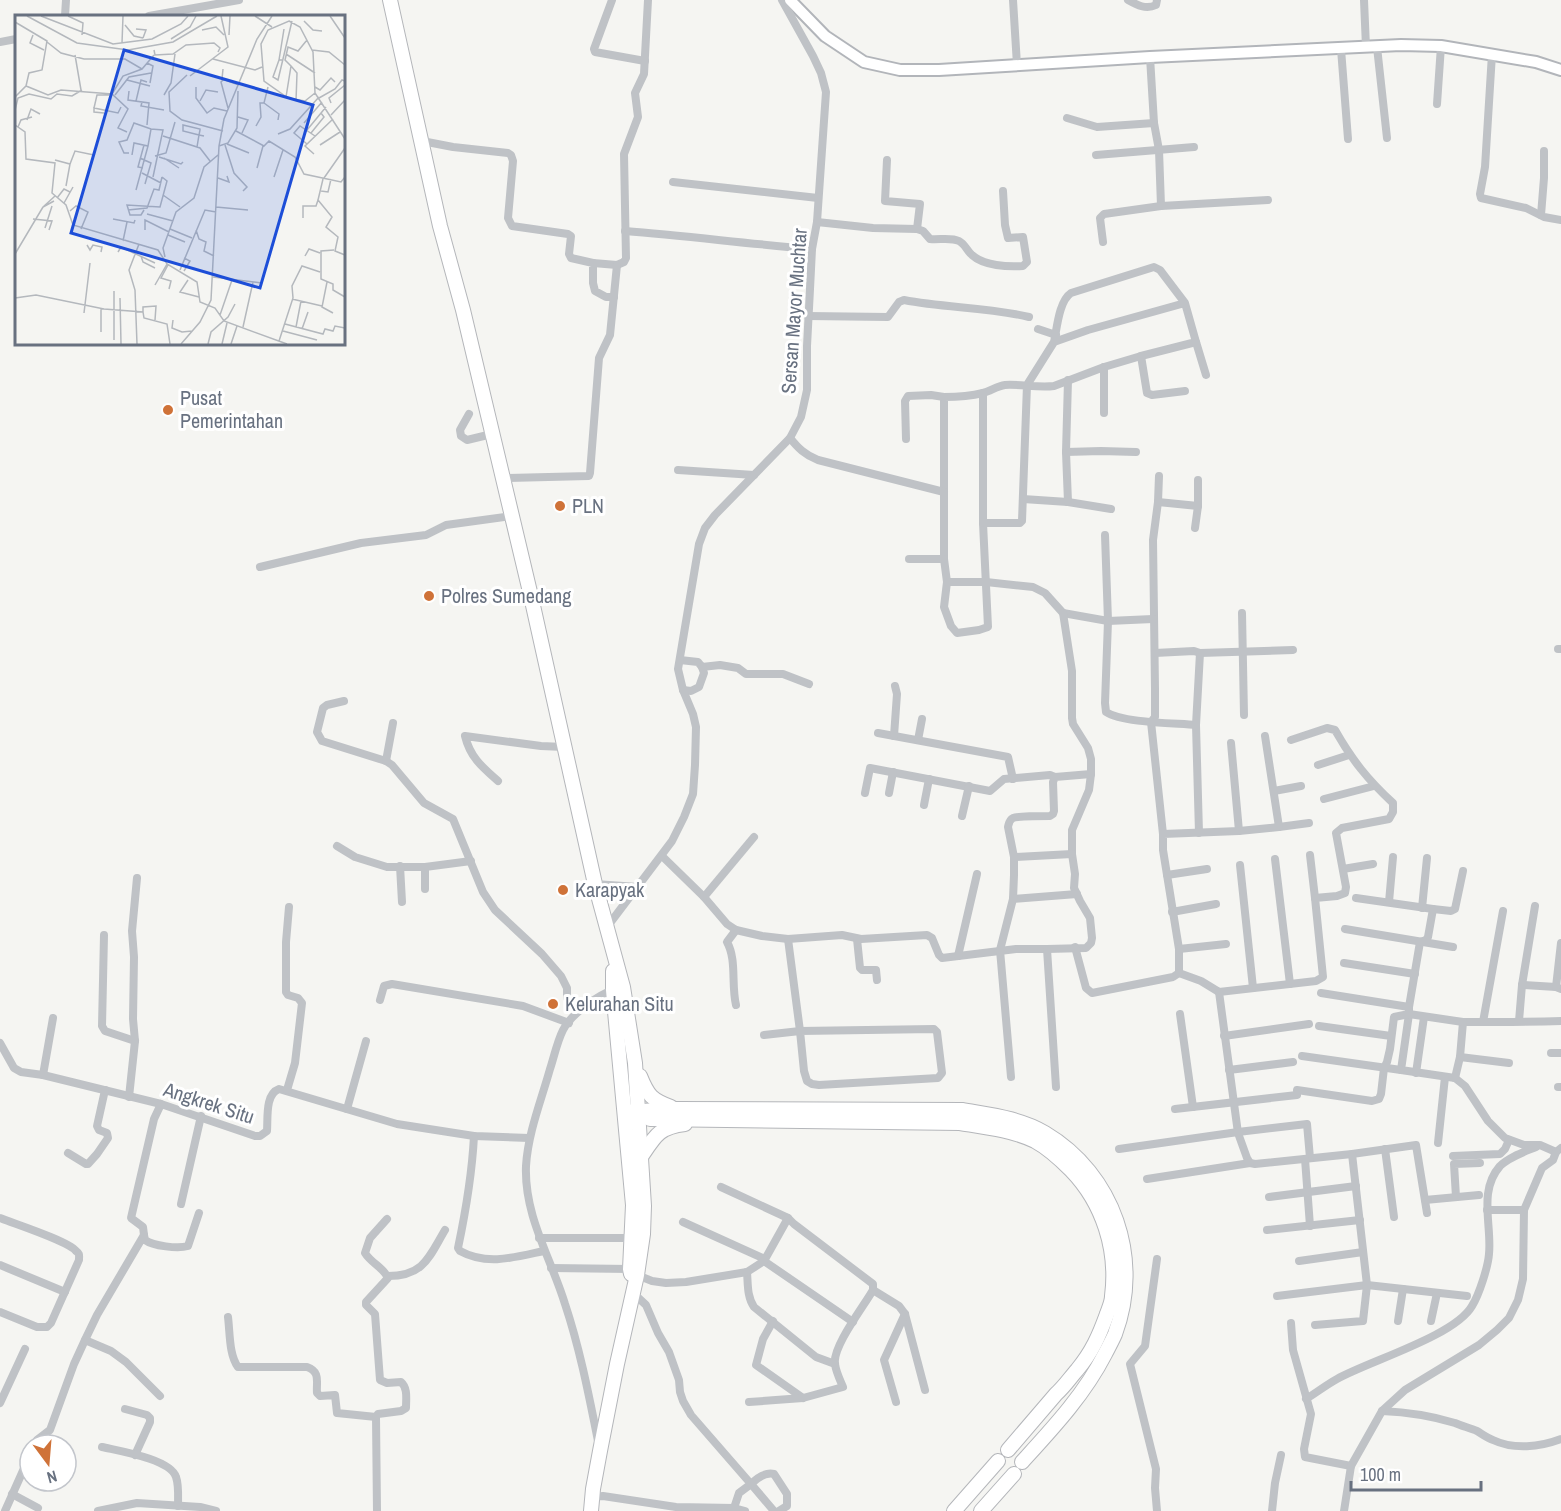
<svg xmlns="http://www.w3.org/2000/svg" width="1561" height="1511" font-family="'Archivo Narrow',sans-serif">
<rect width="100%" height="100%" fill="#f5f5f2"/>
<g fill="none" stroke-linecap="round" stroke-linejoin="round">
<!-- secondary casing -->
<g stroke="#b2b5ba" stroke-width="14">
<polyline id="secondary" points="790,0 825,36 864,62 900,70 939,70 1150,57 1401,45 1441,46 1536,62 1561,70"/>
</g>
<!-- highway casing -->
<g stroke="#b4b6ba" stroke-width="16">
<g id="highway">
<polyline points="390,0 440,226 463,310 530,592 595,884 623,987 635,1063 644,1206 643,1234 637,1275 617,1364 600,1451 593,1489 591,1511"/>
<polyline points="613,971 613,990 633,1205 630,1269 631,1274"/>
<path d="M 640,1076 C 648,1096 652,1100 671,1107"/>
<path d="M 625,1112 L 675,1109 L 962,1110 C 990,1115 1020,1118 1045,1133 C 1114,1174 1143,1259 1115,1334 C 1112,1341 1108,1348 1105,1354 C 1084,1395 1053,1428 1022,1462"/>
<path d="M 650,1119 L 960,1123 C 985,1127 1012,1130 1035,1141 C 1048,1148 1061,1160 1071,1170 C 1103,1203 1118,1250 1112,1296 C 1112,1302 1109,1308 1107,1314 C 1099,1336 1092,1352 1077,1370 C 1070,1378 1064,1387 1056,1394 L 1008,1450"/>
<path d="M 641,1157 C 655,1136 659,1127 685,1124"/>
<polyline points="954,1511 998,1461"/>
<polyline points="981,1511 1014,1474"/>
</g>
</g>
<!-- street -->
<g stroke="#bfc2c6" stroke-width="8">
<polyline points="612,0 594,49 595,52 645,61"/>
<polyline points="1013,0 1017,65"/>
<path d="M 1128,0 C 1137,5 1146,10 1156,5 L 1157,0"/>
<polyline points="1364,0 1366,47"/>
<polyline points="65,16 66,0"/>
<polyline points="149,16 239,0"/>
<polyline points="0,42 16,39"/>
<polyline points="1377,47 1387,138"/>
<polyline points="1341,49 1348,139"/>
<polyline points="1492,54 1485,167 1480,194 1481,198 1526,208 1544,217 1561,220"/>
<polyline points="1150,57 1154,123 1159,150 1161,206"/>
<polyline points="1437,104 1441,46"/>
<polyline points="1067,118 1097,127 1154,123"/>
<polyline points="422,141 453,147 508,153 511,155 513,161 508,218 512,226 568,234 571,236 569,254 571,258 593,263 593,283 595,291 606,297 614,297"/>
<polyline points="1096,155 1194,147"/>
<polyline points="887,160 885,201 920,204 917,229"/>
<polyline points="673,182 818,198"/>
<polyline points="1541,215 1544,178 1544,151"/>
<path d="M 817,222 L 873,228 L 917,229 L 923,231 L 930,239 C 939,240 951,237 959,241 C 965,244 967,251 972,255 C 984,266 1008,267 1023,266 L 1027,262 L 1023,237 L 1008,238 L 1005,225 L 1003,191"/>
<path d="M 625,231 C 688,236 750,244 812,249"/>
<polyline points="1103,242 1100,218 1104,214 1161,206 1268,200"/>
<polyline points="593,263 617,265 624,262 626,258 624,154 638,117 635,93 644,74 648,0"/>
<path d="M 808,316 L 888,317 L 899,302 L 904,300 C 945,308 988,307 1029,317"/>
<polyline points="1038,329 1056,335"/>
<path d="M 1054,342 C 1057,328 1059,301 1071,293 L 1154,267 L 1160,270 L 1185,303 L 1196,342 L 1141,356 L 1104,367 L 1054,386 C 1038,388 1021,384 1005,385 C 997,386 991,391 983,393 C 971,396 956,397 944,397 L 944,559 L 947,582 L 944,607 L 951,626 L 957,633 L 979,630 L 988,627 L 983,523 L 1020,523 L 1022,521 L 1027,385 L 1054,342 L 1088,330 L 1185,303"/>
<polyline points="1196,342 1206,375"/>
<polyline points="1141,356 1147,393 1152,395 1185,391"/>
<polyline points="1104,367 1104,413"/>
<polyline points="469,414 460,430 461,436 467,440 492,434"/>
<path d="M 790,438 C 798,448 805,455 818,460 L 944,492"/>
<polyline points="906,439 905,401 908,396 931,395 944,397"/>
<polyline points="1066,452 1101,451 1136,452"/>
<polyline points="678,470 754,475"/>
<polyline points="1159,476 1158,502 1153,540 1155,689 1155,717 1151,722 1163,834"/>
<polyline points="503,478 589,476 590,473 599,358 610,335 617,265"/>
<polyline points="1023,499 1068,502 1111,509"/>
<polyline points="1068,502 1066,452 1068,380"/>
<polyline points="1158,502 1198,506"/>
<polyline points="983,523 983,393"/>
<polyline points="1195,528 1198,506 1198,480"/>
<path d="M 1105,535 L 1108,621 L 1105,703 L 1106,712 C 1123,723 1174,723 1196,725"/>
<polyline points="909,559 944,559"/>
<polyline points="260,567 361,543 426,535 446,525 512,516"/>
<polyline points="947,582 986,582 1033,587 1045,593 1063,613 1108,621 1153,619"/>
<polyline points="1242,613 1244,715"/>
<polyline points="1558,649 1561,649"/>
<polyline points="1155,653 1194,651 1200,653 1196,725 1199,833"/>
<polyline points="1200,653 1293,650"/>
<polyline points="680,660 698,662 702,667 720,665 738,668 746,674 783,674 809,684"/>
<polyline points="683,690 691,691 699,687 704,673 702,667"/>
<polyline points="344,701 327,705 323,708 317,732 322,741 386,761 392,765 424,803 453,819 483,892 495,910 542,954 561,976 567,988 567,998 583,1008"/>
<polyline points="878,733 1008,757 1013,779"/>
<polyline points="894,736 897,694 895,686"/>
<polyline points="918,740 922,719"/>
<polyline points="1231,743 1239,831"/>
<polyline points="386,761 393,723"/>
<polyline points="1318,765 1349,755"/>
<path d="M 498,781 C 482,767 470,757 465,736 L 541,746 L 564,747"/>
<polyline points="1274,791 1301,786"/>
<polyline points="865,793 870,768 990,791 1004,779 1050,775 1055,777"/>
<polyline points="889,793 893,772"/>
<polyline points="1324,799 1374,786"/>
<polyline points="924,805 929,779"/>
<polyline points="962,816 969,786"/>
<polyline points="1279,827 1309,823"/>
<polyline points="337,846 355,857 387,867 425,867 471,861"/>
<polyline points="1310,855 1315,898"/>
<polyline points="662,856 704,897 727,924 736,930 762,936 788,939 842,935 861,939 927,935 932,938 939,955 942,958 1016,949 1047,949 1086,948 1091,943 1092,938 1090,918 1080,901 1074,888 1075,874 1072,854 1072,830 1089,790 1091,774 1091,759 1088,748 1073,724 1072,718 1072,671 1063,613"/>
<polyline points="1014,857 1072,854"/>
<polyline points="1275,859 1290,984"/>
<polyline points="1240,865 1253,988"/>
<polyline points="400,866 402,902"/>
<polyline points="425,867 425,889"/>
<polyline points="1343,869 1373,864"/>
<polyline points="1167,875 1207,869"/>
<polyline points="595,884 638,887"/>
<polyline points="704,897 754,837"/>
<polyline points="1356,898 1433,909 1428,937 1426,940 1420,942 1409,1007 1409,1014 1401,1070 1455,1078 1465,1086 1488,1121 1505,1138 1524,1145 1540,1145 1556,1152 1561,1148"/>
<polyline points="1013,899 1077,894"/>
<polyline points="1389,902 1393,857"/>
<polyline points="1422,908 1427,858"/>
<polyline points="1433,909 1451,911 1455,909 1463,871"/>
<polyline points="1172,912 1216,904"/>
<polyline points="607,927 672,841 684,817 693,794 695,765 696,727 693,714 683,690 678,669 699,544 705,528 715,515 790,438 801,417 807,390 807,346 810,289 812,249 817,222 826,92 821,73 813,56 782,0"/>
<polyline points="1345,929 1453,947"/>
<polyline points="104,935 102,1026 105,1031 135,1041"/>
<polyline points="857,939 860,968 862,970 876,970 877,980"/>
<polyline points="1075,947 1086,988 1092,993 1173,977 1179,973 1179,949 1163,850 1163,834 1239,831 1279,827 1265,736"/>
<polyline points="1047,949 1056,1087"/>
<polyline points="1179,949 1226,944"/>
<polyline points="958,956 977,874"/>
<polyline points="1344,963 1415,974"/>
<path d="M 1179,973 L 1201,981 L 1219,992 L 1316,981 L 1323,977 L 1315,898 L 1337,896 L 1345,893 L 1346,887 L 1336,833 L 1342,828 L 1389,819 L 1393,812 L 1393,803 C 1368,780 1352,760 1335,730 L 1327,728 L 1291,740"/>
<polyline points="1522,985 1556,987 1561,989"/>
<polyline points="1556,987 1561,943"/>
<polyline points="1219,992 1238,1133 1247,1158 1250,1163 1255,1164 1352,1154 1416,1145 1427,1213"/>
<polyline points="1321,993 1409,1007"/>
<polyline points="380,1000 384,986 392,984 523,1006 569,1023"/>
<path d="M 736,1005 C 731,984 737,960 727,942 L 736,930"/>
<polyline points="1180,1014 1193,1107"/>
<polyline points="1519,1021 1522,985 1535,906"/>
<polyline points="1483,1022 1503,911"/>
<polyline points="1319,1026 1391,1036"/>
<polyline points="764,1035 800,1031 934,1029 937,1032 942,1073 938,1078 819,1085 812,1084 807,1081 804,1071 800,1031 788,939"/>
<polyline points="1224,1036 1309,1024"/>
<path d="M 0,1043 L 14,1068 L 21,1072 L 43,1075 L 161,1104 L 255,1136 L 260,1136 L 267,1131 C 268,1118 265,1094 279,1089 L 397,1124 L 474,1136 L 529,1138"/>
<polyline points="1551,1053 1561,1053"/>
<polyline points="1302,1056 1401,1070"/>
<polyline points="1460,1057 1509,1063"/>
<polyline points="1229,1070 1293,1062"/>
<polyline points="1416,1073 1424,1017"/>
<polyline points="43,1075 53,1018"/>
<path d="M 1011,1077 L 1000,950 L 1013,899 L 1014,875 L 1014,857 L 1008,827 C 1009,823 1009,820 1013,818 C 1019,816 1042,816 1050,816 L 1053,814 L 1054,811 L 1053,782 L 1055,777 L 1091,774"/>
<path d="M 1455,1078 L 1460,1057 L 1463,1022 C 1496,1022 1528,1022 1561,1021"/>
<polyline points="1558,1087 1561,1087"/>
<polyline points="287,1090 295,1063 302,1003 298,998 288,995 286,992 286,942 289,907"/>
<polyline points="1297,1090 1372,1101 1379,1099 1381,1094 1384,1068 1387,1062 1390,1049 1394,1017 1409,1014 1463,1022"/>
<polyline points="129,1097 135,1041 133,1019 134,957 132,931 137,878"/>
<polyline points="347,1109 366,1041"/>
<polyline points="1175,1109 1297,1095"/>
<path d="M 474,1136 C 472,1174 466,1210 458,1248 L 460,1251 C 487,1266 516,1257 544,1251"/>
<polyline points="1438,1143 1445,1077"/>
<polyline points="1119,1149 1238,1132 1307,1124 1310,1158"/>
<polyline points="1385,1149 1394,1217"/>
<polyline points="68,1153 86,1164 88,1164 97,1154 108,1138 107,1133 99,1130 97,1126 105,1090"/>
<polyline points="1453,1156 1500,1154 1505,1149 1509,1140"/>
<polyline points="1305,1159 1310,1226"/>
<polyline points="1147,1179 1250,1163"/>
<polyline points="721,1187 788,1218"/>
<polyline points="1269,1197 1356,1186"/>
<polyline points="1456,1197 1454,1164 1480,1163"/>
<polyline points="1425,1200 1479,1195"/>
<polyline points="181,1204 201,1116"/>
<polyline points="1487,1210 1524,1210"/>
<path d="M 0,1218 C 15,1224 68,1241 76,1251 C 80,1254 79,1255 79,1260 L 51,1323 L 47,1327 L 37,1327 L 0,1312"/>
<polyline points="683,1222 765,1259"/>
<polyline points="1267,1230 1360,1220"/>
<polyline points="144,1235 143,1227 131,1218 154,1119 161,1104"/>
<polyline points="539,1238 631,1238"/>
<polyline points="764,1261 853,1322"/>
<polyline points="1299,1261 1363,1252"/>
<polyline points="0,1265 65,1292"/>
<polyline points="551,1268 630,1269"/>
<path d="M 747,1272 C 748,1284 747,1297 754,1307 L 816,1357 L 835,1364"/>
<polyline points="637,1275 652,1281 666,1283 686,1282 747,1272 764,1261 788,1218 794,1224 873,1284 873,1290 899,1306 905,1314 925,1390"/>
<path d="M 388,1276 C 424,1276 429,1257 445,1230"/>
<polyline points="633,1293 646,1305 658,1333 669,1352 679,1380 680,1392 683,1401 691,1415 751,1484 739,1493 734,1508"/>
<polyline points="1277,1296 1367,1285 1467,1296"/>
<path d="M 228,1317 C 230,1333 229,1355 238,1367 L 307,1367 C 321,1372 316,1382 317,1393 L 320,1396 L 335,1395 L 337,1413 L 376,1417"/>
<polyline points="773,1321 763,1339 756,1365 803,1398"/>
<polyline points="1398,1321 1403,1289"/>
<polyline points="1431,1321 1437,1293"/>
<polyline points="1291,1323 1293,1350 1311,1414 1304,1449 1305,1457 1351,1466"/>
<polyline points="1315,1325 1363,1321 1367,1285 1352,1154"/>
<polyline points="85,1340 111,1351 126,1362 160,1396"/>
<path d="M 1306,1399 C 1316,1393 1326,1385 1337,1379 C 1369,1361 1455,1336 1472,1306 C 1479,1295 1488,1267 1489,1254 C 1492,1225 1478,1191 1500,1166 C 1509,1157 1524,1152 1536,1147"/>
<path d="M 749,1402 L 803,1398 L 843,1387 C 840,1380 836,1372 835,1364 C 832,1347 864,1306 873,1290"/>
<polyline points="896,1402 884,1360 905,1314"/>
<polyline points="0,1403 25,1349"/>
<polyline points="125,1409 147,1415 150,1418 150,1422 135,1455"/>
<path d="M 1382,1411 C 1406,1412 1432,1416 1455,1423 C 1462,1426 1470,1428 1477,1431 C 1482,1434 1487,1438 1493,1440 C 1514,1450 1540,1447 1561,1439"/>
<path d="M 598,1441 C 589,1396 580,1349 565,1304 C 551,1258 524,1216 526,1166 C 528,1133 541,1101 550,1069 C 554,1057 557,1042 563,1030 C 571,1014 598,995 615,989"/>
<path d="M 34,1445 L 37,1440 L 50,1430 L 74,1364 L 85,1340 L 97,1315 L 144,1235 L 145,1240 C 153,1246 178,1249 188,1246 L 199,1213"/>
<path d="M 102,1447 C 119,1451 170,1459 176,1477 C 179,1485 178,1497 178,1506"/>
<polyline points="12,1494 38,1508"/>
<polyline points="593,1497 603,1496 676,1507 734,1508 745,1511"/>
<polyline points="5,1511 30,1455"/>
<polyline points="98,1511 137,1503 200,1507 216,1511"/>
<path d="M 377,1511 L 376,1417 L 378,1414 L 401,1411 L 406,1408 C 406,1399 408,1388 401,1382 L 387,1383 L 380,1380 L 375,1314 L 366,1305 L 366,1302 L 388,1278 C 384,1268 371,1263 365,1253 L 370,1238 L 387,1219"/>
<path d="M 774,1511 L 751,1484 C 757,1478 765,1472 774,1474 L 787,1494 L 787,1506 L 779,1511"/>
<polyline points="1157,1511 1155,1488 1156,1469 1130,1364 1145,1346 1157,1259"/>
<polyline points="1272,1511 1275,1483 1281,1455"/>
<polyline points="1344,1511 1351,1466 1382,1411 1405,1390 1479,1345 1497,1330 1509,1318 1518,1300 1523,1279 1524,1210 1542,1168 1553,1160 1556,1152"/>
</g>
<!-- secondary -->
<use href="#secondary" stroke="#fff" stroke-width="10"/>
<!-- highway -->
<use href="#highway" stroke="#fff" stroke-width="14"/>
</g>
<!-- markers -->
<g fill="#cf7238" stroke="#fff" stroke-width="2">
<circle cx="168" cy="410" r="6"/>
<circle cx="560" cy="506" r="6"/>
<circle cx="429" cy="596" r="6"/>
<circle cx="563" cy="890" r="6"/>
<circle cx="553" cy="1004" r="6"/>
</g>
<g text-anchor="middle" stroke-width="6" stroke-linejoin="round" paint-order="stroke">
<!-- street labels -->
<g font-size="20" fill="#687180" stroke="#fff">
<text transform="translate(794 311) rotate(-86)" y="7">Sersan Mayor Muchtar</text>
<text transform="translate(209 1103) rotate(18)" y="7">Angkrek Situ</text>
</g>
<!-- poi labels -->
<g font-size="20" fill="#687180" stroke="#fff" text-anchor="start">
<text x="180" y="405">Pusat<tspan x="180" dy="23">Pemerintahan</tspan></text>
<text x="572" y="513">PLN</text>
<text x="441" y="603">Polres Sumedang</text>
<text x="575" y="897">Karapyak</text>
<text x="565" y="1011">Kelurahan Situ</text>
</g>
</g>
<!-- overview -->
<g transform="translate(15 15)">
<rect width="330" height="330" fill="#f5f5f2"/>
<path fill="none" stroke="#b4b8bd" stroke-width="1.5" d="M 12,1 L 62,28 L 113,35 L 158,27 L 202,1M 26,1 L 98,29 L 137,24 L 166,9 L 173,1M 53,1 L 68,8 L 67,20M 240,1 L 257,12M 315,1 L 330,23M 274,6 L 285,12 L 298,37 L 300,78 L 290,86 L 273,83 L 249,66 L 246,29 L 253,15 ZM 289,6 L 298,15 L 307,16M 0,7 L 32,26 L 27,55 L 14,58 L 11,71M 110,10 L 119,21 L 128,23M 121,14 L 131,15 L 128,23M 187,15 L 201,12 L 209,20M 18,20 L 15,28 L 29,35M 214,20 L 215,1M 156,24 L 175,12 L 181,1M 32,27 L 46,38 L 69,44 L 110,44 L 127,54M 107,28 L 108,1M 139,35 L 140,40 L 158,39 L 171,30 L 199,28 L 205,33 L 203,37M 297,35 L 314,37 L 330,50M 271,39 L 300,58M 60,40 L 66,75M 198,44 L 240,55 L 247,52M 264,45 L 269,14M 267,45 L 264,45 L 258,62 L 263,65 L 277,6M 132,48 L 138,51 L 135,68M 276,51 L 282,58 L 281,86M 208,54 L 207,64 L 224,70M 172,60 L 154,77 L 155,96 L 167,105 L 208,116M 175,61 L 213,32 L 206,1M 209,64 L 206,67 L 213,93M 112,65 L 135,71M 181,72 L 181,83 L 192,98 L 199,93 L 212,96M 300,72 L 305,75 L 316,63 L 320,67M 114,76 L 113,85 L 134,88 L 132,110M 300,78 L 330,124M 97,79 L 108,61 L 127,54 L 139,40M 100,80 L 114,62 L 136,58M 149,80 L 156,68 L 160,39M 0,82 L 11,71 L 33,80 L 46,75 L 97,79 L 113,94 L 103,113 L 112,117M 271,82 L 276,51 L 270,45 L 273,32 L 283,36 L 292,25M 304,83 L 320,74 L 327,65 L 330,66M 121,86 L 126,65 L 132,67M 185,86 L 191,75 L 203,77M 127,87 L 126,91 L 149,95M 249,88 L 264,99 L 263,105M 316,88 L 314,83 L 330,70M 79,93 L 82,80 L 94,80M 0,95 L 3,83 L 14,79 L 36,84 L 42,79 L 57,81 L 67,75M 89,98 L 79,97 L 79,93 L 103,98 L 106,92M 316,100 L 330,85M 223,102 L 233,105 L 227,118M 12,105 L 16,94 L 25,99M 289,108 L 307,87M 0,110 L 10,117 L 11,144 L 40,148 L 37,178 L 51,190 L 58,210 L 143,235 L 152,249 L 182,267 L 185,287 L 200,293 L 209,306 L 272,329M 241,111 L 246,102 L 245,88 L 249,88 L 253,72M 3,112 L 6,105 L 17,102M 292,115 L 311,92M 221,116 L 249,131 L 254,126 L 280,142 L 289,159 L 326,167 L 330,162M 296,118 L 309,102 L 306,98M 263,119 L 275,114 L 304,82M 148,121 L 185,133 L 195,146M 212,129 L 234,138M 292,129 L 279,118 L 285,111 L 300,121M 210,130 L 219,158 L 232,172 L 228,176M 305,130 L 325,117M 204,131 L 213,128 L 222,113 L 223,76M 182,132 L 184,120 L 185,115 L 185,114 L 168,110 L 168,116 L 184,120 L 189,121M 114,138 L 109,138 L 104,127 L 112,125 L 119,108 L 136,114M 299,139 L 290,131 L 318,104M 117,140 L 119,128 L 133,131 L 136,114 L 148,115 L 138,162M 140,141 L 151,138 L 160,107M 144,142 L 166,149 L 168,147M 125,143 L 136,148 L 130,169M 149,143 L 164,153M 40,145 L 55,149 L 60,136 L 79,140M 128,153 L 123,152 L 129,130M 242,153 L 248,131M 127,158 L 146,168M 259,162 L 268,135M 203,163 L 214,167 L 212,161M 309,163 L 330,133M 308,164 L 303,185 L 317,202 L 311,212 L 323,222 L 320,236 L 330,240M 51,171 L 55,149M 121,175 L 133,131M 306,176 L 313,177 L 316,164M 148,180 L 165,192M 42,183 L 49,174 L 55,177M 39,186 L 28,192 L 40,181M 49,188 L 58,172M 201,192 L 233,195M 113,195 L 132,193 L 139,174 L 144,175 L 147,162M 129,195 L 126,200 L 115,200 L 112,190 L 145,192 L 152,166 L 147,162M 55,196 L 61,191 L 73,197 L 66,214M 132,199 L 158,206M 288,203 L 288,191 L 301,191 L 303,185M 18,204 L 37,206 L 34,215M 98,204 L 119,208 L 120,205M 30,213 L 37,191M 155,214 L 177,223M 130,215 L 130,205 L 154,217M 181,215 L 184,224 L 191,227 L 189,236 L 199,241M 153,220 L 170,227M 108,226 L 112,207M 72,230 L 75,235 L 78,230 L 87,232 L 86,237M 319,235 L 306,236 L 306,264 L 318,269 L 318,275 L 330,282M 103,237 L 106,232 L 140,248M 0,239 L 28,192M 126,241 L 128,247 L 140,253M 290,241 L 294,234 L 305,238M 150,242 L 148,233 L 161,197 L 179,183 L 189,152 L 203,140M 153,250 L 146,263 L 156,266 L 154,274M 165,255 L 190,195 L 201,197M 169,256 L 175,246 L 169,243M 198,262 L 247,268M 173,265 L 165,277 L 184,282M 312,267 L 307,292 L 318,298M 140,270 L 152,249M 99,276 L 99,325M 0,283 L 21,280 L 89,294 L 128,297 L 129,303 L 152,309 L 155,329M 105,283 L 106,329M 277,284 L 307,291M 86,293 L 86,317M 128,297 L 128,292 L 141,291 L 140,305M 69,298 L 75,248M 205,300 L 217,265M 158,305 L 157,313 L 167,317 L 177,316M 270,309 L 308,319 L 310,314 L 318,316 L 320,311 L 330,313M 228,312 L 238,267M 281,312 L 286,286M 287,314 L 293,297M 268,316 L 302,325M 264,326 L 278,283 L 277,271 L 287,251 L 305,257M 122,329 L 120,275 L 114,255 L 124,229M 166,329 L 185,307 L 196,285 L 204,131 L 209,104 L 242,24 L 257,1M 193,329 L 196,317 L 213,302 L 220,289M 207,329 L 212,308M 216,329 L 222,311"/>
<path fill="#1d4ed8" fill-opacity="0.15" stroke="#1d4ed8" stroke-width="3" d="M 109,35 L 298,90 L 245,273 L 56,218 Z"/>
<rect width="330" height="330" fill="none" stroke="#687180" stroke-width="3"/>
</g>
<!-- north arrow -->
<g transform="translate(48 1463) rotate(164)"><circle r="28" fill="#ffffff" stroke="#c3c6cc" stroke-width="1.5"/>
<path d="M0-4.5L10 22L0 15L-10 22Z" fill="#cf7238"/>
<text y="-9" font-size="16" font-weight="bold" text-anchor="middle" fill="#687180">N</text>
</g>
<!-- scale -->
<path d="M1351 1481v9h130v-9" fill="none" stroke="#687180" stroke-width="3"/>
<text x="1360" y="1481" font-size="18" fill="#687180" stroke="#ffffff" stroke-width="4.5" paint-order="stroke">100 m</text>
</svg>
